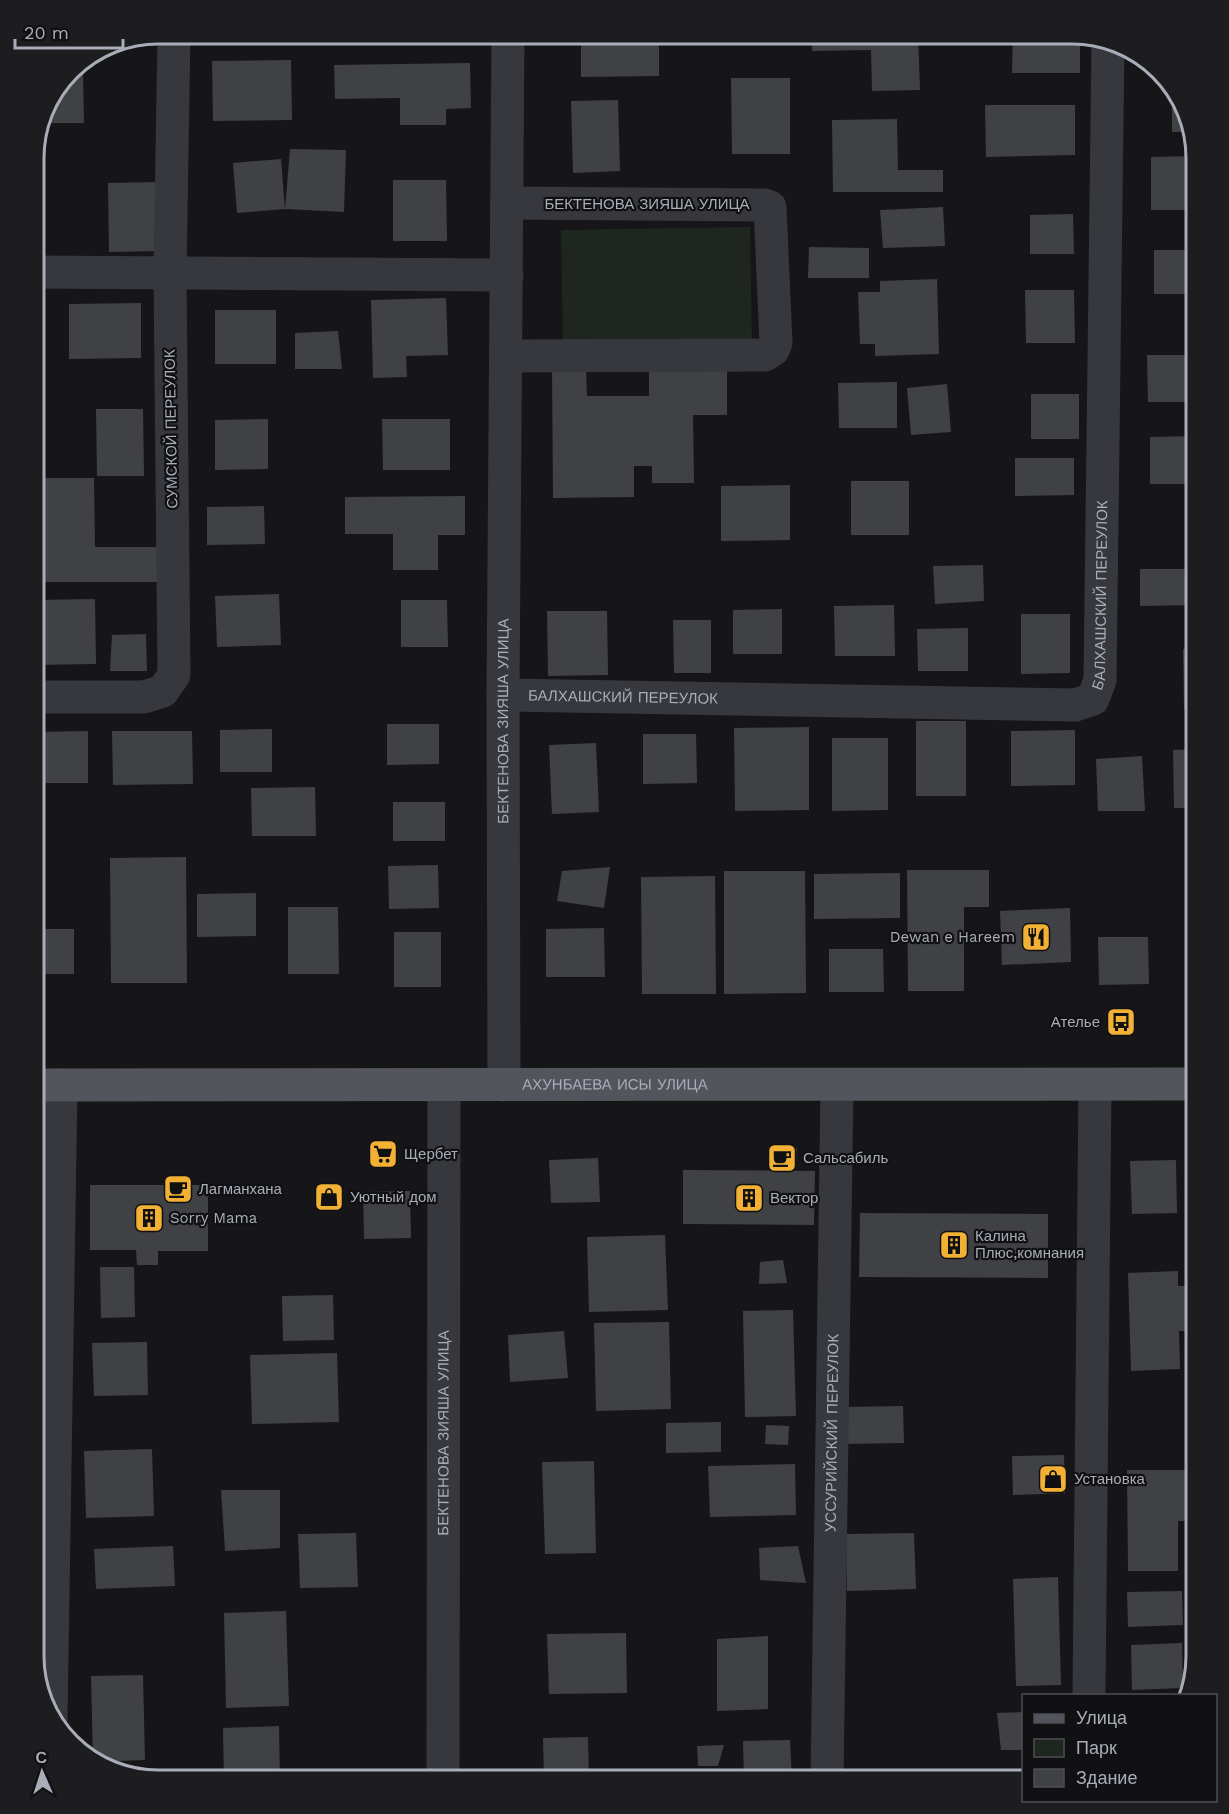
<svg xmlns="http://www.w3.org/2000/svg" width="1229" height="1814" font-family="'Work Sans',sans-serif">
<rect width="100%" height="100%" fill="#161618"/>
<!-- green -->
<polygon fill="#1e261f" points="750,227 752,343 563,346 561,230"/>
<!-- building -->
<g fill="#404145">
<rect x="214" y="33" width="25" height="2"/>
<polygon points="404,33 454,33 454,44 404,45"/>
<polygon points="581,33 659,33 659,76 581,77"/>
<polygon points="812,33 918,33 920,90 872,91 871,50 812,51"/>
<polygon points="1013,33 1080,34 1080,73 1012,73"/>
<polygon points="291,60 292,120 213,121 212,61"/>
<polygon points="470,63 471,108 446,109 446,125 400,125 400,98 335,99 334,65"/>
<polygon points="83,73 84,123 40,123 46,103 67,74"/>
<polygon points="731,78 790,78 790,154 732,154"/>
<polygon points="1172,88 1179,96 1189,132 1172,132"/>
<polygon points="618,100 620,171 573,173 571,101"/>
<polygon points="985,105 1075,105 1075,155 986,157"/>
<polygon points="897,119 898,170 943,170 943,192 833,192 832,120"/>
<polygon points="290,149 346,150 344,212 285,209"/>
<polygon points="1196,156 1196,210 1151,210 1151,157"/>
<polygon points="281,159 285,209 237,213 233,163"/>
<polygon points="393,180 446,180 447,241 393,241"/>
<polygon points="159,182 159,251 109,252 108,183"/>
<polygon points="943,207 945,246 883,248 880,210"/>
<polygon points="1073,214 1074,254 1030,254 1030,215"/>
<polygon points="809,247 869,248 869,278 808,278"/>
<rect x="1154" y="250" width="42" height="44"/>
<polygon points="937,279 939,354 875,356 875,344 860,344 858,292 880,292 880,281"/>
<polygon points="1025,290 1074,290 1075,343 1026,343"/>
<polygon points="446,298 448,355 406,356 407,377 373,378 371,300"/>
<polygon points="141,303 141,358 69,359 69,304"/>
<rect x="215" y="310" width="61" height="54"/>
<polygon points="338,331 342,369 295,369 295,333"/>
<polygon points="1147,355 1196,355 1196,402 1148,402"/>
<polygon points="552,367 586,367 587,396 649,396 649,370 727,370 727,415 693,415 694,483 652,483 652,466 634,466 634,497 553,498"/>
<polygon points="897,382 897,428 839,428 838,383"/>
<polygon points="947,384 951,432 911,435 907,388"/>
<rect x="1031" y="394" width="48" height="45"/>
<polygon points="96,409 143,409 144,476 97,476"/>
<polygon points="268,419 268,469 215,470 215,420"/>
<polygon points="382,419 450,419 450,470 383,470"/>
<polygon points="1195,436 1195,484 1150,484 1150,437"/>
<polygon points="1015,458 1074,458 1074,495 1015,496"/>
<polygon points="33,478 94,478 95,547 161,547 161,582 33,582"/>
<rect x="851" y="481" width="58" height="54"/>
<polygon points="790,485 790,540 721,541 721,486"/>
<polygon points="465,496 465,535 438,535 438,570 393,570 393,534 345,534 345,497"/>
<polygon points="264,506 265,544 207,545 207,507"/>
<polygon points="983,565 984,601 935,604 933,566"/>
<polygon points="1140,569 1196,569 1196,605 1140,606"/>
<polygon points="279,594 281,645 217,647 215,596"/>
<polygon points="95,599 96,664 33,665 33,600"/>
<polygon points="401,600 447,600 448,647 401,647"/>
<polygon points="894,605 895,656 835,656 834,606"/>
<polygon points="782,609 782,654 733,654 733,610"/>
<polygon points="547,611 607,611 608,675 548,676"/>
<polygon points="1021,614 1070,614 1070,673 1021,674"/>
<polygon points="673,620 711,620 711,673 674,673"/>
<polygon points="968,628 968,671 918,671 917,629"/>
<polygon points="146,634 147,671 110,671 112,635"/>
<polygon points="1183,649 1196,649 1196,709 1184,710"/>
<rect x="916" y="721" width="50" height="75"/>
<polygon points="387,724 439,724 439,764 387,765"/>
<polygon points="809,727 809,810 735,811 734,728"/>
<polygon points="272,729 272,772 220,772 220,730"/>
<polygon points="1075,730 1075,785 1011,786 1011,731"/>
<polygon points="88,731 88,783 33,783 33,732"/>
<polygon points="112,731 192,731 193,784 113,785"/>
<polygon points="643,734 696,734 697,783 643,784"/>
<polygon points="832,738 888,738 888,810 832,811"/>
<polygon points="596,743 599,812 552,814 549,745"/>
<polygon points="1196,749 1196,808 1174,808 1173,750"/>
<polygon points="1142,756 1145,811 1098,811 1096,759"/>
<polygon points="315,787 316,836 252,836 251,788"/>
<rect x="393" y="802" width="52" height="39"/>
<polygon points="186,857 187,983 111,983 110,858"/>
<polygon points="438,865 439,908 389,909 388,866"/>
<polygon points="610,867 604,908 557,901 562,871"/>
<polygon points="907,870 989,870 989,907 964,907 964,991 908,991"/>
<polygon points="724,871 805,871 806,993 724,994"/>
<polygon points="900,873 900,918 814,919 814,874"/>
<polygon points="715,876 716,994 642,994 641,877"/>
<polygon points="256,893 256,936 197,937 197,894"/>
<polygon points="288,907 338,907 339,974 288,974"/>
<polygon points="1070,908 1071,962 1002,965 1000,911"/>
<polygon points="604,928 605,977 546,977 546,929"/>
<rect x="33" y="929" width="41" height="45"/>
<rect x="394" y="932" width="47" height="55"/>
<polygon points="1191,936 1196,936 1196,985 1192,985"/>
<polygon points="1098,937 1148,937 1149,984 1099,985"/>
<polygon points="829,949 883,949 884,992 829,992"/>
<polygon points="768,1147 797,1148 796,1162 768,1162"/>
<polygon points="598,1158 600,1202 551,1203 549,1160"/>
<polygon points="1176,1160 1177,1213 1132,1214 1130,1161"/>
<polygon points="683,1170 815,1171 814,1225 683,1224"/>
<polygon points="90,1185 208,1185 208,1251 158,1251 158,1265 137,1265 136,1250 90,1250"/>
<polygon points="410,1191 411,1238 364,1239 363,1192"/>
<polygon points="860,1213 1048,1214 1048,1278 859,1277"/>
<polygon points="665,1235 668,1310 589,1312 587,1237"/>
<polygon points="783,1260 787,1283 759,1284 760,1262"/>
<polygon points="100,1267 134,1267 135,1317 101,1318"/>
<polygon points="1178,1271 1178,1286 1196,1286 1196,1331 1179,1331 1180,1369 1131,1371 1128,1273"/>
<polygon points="333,1295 334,1340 283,1341 282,1296"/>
<polygon points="793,1310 796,1416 745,1417 743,1311"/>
<polygon points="669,1322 671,1409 596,1411 594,1323"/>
<polygon points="564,1331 568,1378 510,1382 508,1335"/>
<polygon points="147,1342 148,1395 94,1396 92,1343"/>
<polygon points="337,1353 339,1422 252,1424 250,1355"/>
<polygon points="903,1406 904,1443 844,1444 843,1407"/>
<polygon points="721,1422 721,1452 666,1453 666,1423"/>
<polygon points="766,1425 789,1426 788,1445 765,1444"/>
<polygon points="152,1449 154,1516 86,1518 84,1451"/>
<polygon points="1064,1455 1065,1493 1013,1495 1012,1456"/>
<polygon points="594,1461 596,1553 545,1554 542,1462"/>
<polygon points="795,1464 796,1515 710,1517 708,1466"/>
<polygon points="1127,1470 1196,1470 1196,1521 1178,1521 1178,1571 1128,1571"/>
<polygon points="221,1490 280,1490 280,1548 225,1551"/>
<polygon points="356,1533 358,1587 300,1588 298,1534"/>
<polygon points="914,1533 916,1589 847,1591 846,1534"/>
<polygon points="173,1546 175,1586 96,1589 94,1549"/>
<polygon points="798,1546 806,1583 760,1580 759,1548"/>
<polygon points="1058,1577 1061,1685 1016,1686 1013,1579"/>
<polygon points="1182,1591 1183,1625 1128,1627 1127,1592"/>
<polygon points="286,1611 289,1706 226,1708 224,1613"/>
<polygon points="626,1633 627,1693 549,1694 547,1634"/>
<polygon points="768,1636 768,1709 717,1711 717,1639"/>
<polygon points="1182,1643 1183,1688 1132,1690 1131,1645"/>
<polygon points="143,1675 145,1760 93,1762 91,1676"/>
<polygon points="1024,1712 1024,1750 1001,1750 997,1713"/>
<polygon points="279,1726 280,1781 224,1781 223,1728"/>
<polygon points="588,1737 589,1781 544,1781 543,1738"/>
<polygon points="790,1740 792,1781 744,1781 743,1741"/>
<polygon points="724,1745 718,1766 698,1766 697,1746"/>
</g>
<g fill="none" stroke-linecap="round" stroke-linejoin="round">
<!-- minor -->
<g stroke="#37383d" stroke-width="33">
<polyline points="33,272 507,275"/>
<polyline points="507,356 765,355 773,350 776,343 770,207 764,205 507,203"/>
<path id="s1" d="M 503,695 L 1075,705 L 1093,699 L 1100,680 L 1108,42"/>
<polyline points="33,697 144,697 163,691 174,675 170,274 174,33"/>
<path id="s2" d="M 504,1085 L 503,695 L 508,33"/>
<polyline points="1089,1696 1095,1085"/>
<polyline points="51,1720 61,1085"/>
<path id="s3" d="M 443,1781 L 444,1085"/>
<path id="s4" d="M 827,1781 L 837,1085"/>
</g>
<!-- major -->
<path stroke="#53555c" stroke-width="33" id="s5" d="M 33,1085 L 1196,1084"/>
</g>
<!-- icons -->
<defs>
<g id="restaurant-square" transform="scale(1.5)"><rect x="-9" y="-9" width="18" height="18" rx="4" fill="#f2b134" stroke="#111113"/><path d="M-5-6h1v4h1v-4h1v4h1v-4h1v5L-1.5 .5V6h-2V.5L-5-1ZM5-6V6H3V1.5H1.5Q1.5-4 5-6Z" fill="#111"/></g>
<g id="bus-square" transform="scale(1.5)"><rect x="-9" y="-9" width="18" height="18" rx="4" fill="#f2b134" stroke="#111113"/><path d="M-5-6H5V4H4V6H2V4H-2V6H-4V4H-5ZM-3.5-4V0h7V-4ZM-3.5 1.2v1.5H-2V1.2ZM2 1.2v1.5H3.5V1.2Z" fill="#111"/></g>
<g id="supermarket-square" transform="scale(1.5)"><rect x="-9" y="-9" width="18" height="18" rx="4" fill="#f2b134" stroke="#111113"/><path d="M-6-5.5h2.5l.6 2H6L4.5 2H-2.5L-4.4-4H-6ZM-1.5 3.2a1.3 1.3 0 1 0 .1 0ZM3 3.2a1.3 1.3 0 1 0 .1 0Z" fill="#111"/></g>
<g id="cafe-square" transform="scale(1.5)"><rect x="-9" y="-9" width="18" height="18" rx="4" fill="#f2b134" stroke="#111113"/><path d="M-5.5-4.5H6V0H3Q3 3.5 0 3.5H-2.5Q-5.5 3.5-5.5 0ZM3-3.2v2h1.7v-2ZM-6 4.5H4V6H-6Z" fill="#111"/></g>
<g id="shop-square" transform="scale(1.5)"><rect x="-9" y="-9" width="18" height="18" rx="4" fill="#f2b134" stroke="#111113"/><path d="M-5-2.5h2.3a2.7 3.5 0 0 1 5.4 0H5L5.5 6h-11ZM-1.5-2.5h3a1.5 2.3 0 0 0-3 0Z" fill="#111"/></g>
<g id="building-square" transform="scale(1.5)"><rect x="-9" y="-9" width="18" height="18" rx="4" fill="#f2b134" stroke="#111113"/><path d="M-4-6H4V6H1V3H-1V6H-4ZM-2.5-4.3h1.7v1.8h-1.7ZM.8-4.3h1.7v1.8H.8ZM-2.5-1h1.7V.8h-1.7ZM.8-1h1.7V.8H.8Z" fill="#111"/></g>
</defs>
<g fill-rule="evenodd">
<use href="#restaurant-square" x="1036" y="937"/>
<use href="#bus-square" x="1121" y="1022"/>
<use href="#supermarket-square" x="383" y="1154"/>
<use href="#cafe-square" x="782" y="1158"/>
<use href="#cafe-square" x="178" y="1189"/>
<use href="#shop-square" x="329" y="1197"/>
<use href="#building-square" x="749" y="1198"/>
<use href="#building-square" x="149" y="1218"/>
<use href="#building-square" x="954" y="1245"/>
<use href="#shop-square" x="1053" y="1479"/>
</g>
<g text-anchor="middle" stroke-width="4.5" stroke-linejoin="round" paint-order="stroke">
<!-- street labels -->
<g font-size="15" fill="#a8adb8" stroke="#111113">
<text x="647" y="209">БЕКТЕНОВА ЗИЯША УЛИЦА</text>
<text transform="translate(171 429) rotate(-91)" y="5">СУМСКОЙ ПЕРЕУЛОК</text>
<text dy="5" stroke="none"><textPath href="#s1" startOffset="696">БАЛХАШСКИЙ ПЕРЕУЛОК</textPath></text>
<text dy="5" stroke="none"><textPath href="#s1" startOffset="120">БАЛХАШСКИЙ ПЕРЕУЛОК</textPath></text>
<text dy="5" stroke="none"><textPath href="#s2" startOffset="364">БЕКТЕНОВА ЗИЯША УЛИЦА</textPath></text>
<text dy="5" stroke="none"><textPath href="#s5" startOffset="582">АХУНБАЕВА ИСЫ УЛИЦА</textPath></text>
<text dy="5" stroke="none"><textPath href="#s3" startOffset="348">БЕКТЕНОВА ЗИЯША УЛИЦА</textPath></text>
<text dy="5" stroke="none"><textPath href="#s4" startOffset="348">УССУРИЙСКИЙ ПЕРЕУЛОК</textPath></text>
</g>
<!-- poi labels -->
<g font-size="15" fill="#a8adb8" stroke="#111113" text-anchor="start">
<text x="1015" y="942" text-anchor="end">Dewan e Hareem</text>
<text x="1100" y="1027" text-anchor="end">Ателье</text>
<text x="404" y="1159">Щербет</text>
<text x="803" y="1163">Сальсабиль</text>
<text x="199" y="1194">Лагманхана</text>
<text x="350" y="1202">Уютный дом</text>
<text x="770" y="1203">Вектор</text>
<text x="170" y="1223">Sorry Mama</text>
<text x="975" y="1241">Калина<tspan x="975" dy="17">Плюс,комнания</tspan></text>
<text x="1074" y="1484">Установка</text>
</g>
</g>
<!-- crop -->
<path d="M0 0H1229V1814H0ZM158 44H1072A114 114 0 0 1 1186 158V1656A114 114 0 0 1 1072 1770H158A114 114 0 0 1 44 1656V158A114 114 0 0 1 158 44Z" fill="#1d1d20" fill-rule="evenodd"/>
<path fill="none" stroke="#a8adb8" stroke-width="3" d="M158 44H1072A114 114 0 0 1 1186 158V1656A114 114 0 0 1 1072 1770H158A114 114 0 0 1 44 1656V158A114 114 0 0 1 158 44Z"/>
<!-- legend -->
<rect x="1022" y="1694" width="195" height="108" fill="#111113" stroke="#4d4f55" stroke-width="1.5"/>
<rect x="1034" y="1714" width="30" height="9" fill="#53555c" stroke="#4d4f55" stroke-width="1.5"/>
<text x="1076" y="1724" font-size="18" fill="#a8adb8">Улица</text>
<rect x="1034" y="1739" width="30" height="18" fill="#1e261f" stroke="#4d4f55" stroke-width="1.5"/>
<text x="1076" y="1754" font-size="18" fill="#a8adb8">Парк</text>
<rect x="1034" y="1769" width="30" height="18" fill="#404145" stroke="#4d4f55" stroke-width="1.5"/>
<text x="1076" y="1784" font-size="18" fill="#a8adb8">Здание</text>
<!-- north arrow -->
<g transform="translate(42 1772) rotate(357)" stroke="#111113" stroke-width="4.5" paint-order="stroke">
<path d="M0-4.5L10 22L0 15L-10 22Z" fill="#a8adb8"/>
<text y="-9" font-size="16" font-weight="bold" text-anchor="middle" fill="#a8adb8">С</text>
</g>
<!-- scale -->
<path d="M15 39v9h108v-9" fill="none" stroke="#a8adb8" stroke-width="3"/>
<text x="24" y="39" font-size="18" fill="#a8adb8" stroke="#111113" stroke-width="4.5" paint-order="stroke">20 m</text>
</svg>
